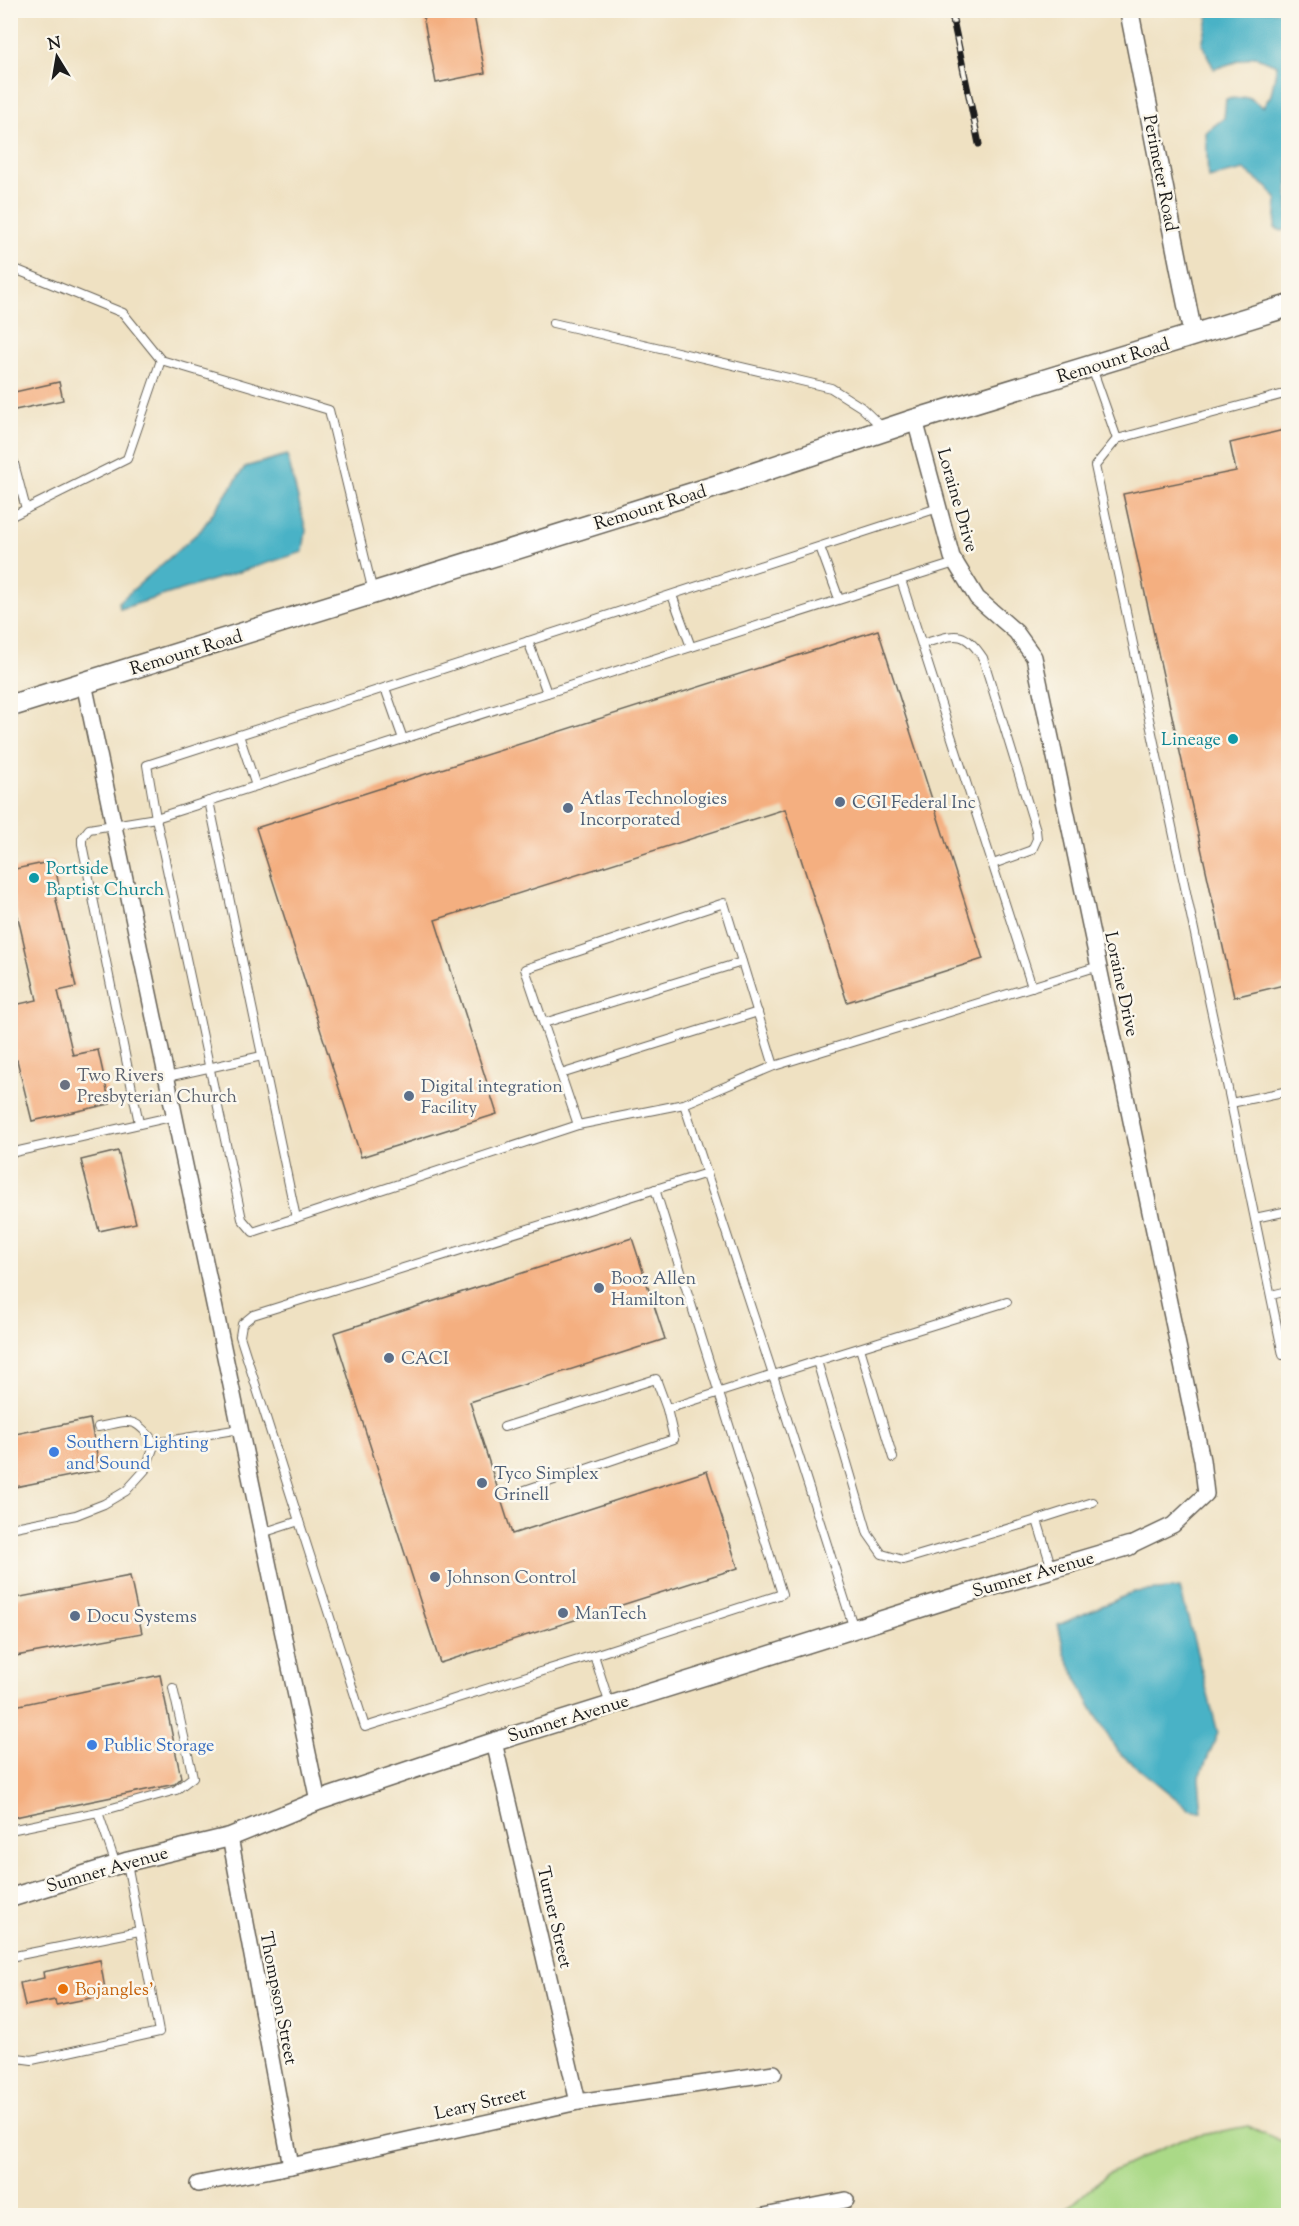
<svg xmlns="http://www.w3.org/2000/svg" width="1299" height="2226" font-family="'Sorts Mill Goudy',serif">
<rect width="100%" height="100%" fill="#fbf7ec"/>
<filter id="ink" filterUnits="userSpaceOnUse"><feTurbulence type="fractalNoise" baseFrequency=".0167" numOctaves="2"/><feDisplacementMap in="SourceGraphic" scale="12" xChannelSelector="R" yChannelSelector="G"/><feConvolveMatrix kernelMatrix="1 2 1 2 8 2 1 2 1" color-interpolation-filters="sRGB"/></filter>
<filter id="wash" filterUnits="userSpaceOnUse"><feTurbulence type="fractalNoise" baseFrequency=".008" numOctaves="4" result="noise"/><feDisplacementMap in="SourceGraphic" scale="24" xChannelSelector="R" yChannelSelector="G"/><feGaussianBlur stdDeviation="1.35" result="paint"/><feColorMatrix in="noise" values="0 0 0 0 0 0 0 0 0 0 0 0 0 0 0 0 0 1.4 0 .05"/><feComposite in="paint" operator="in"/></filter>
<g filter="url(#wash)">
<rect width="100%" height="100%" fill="#efe1c2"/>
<!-- green -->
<polygon fill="#aad987" stroke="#637a52" stroke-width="1.5" points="1248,2126 1288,2144 1288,2215 1060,2215 1107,2174 1181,2139"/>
<!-- water -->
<g fill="#48b2c6" stroke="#326771" stroke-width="1.5">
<polygon points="1210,10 1288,11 1288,228 1282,231 1275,228 1277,200 1268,188 1244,170 1208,178 1206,132 1224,118 1226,99 1248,97 1263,107 1271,95 1277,65 1254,56 1214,69 1202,44"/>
<polygon points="287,455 306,530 303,552 120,609 119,602 201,530 245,467"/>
<polygon points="1180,1588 1218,1733 1199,1779 1202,1812 1189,1809 1117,1751 1087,1700 1065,1654 1058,1625 1134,1592"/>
</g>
<g id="blocks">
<!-- building -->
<g fill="#f4af80">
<polygon points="422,10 473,10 485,73 436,83"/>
<polygon points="59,382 63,400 10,411 10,393"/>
<polygon points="1288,429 1288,984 1234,997 1123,494 1236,471 1230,443"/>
<polygon points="878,630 983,959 847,1002 785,809 435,920 497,1114 361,1157 256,828"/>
<polygon points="54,861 59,886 53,887 76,987 58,991 73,1055 98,1050 110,1104 32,1121 17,1060 10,1061 10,1006 37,1000 13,896 10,896 10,870"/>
<polygon points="118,1151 136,1223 99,1231 81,1160"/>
<polygon points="632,1238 665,1339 470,1402 512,1534 707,1471 738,1568 440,1663 334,1333"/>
<polygon points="90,1419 100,1470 10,1488 10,1435"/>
<polygon points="130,1576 142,1633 10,1657 10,1599"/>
<polygon points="160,1675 181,1778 175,1784 10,1818 10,1707"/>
<polygon points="100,1960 106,1995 56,2005 55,2000 25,2006 20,1983 44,1978 43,1972"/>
</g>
</g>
</g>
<g filter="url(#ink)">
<use href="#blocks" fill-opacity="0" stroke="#666156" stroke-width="1.5"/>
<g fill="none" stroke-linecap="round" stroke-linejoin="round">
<!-- service casing -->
<g stroke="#666156" stroke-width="10">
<g id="service">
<polyline points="10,267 123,313 161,360 329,410 373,592"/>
<polyline points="553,323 831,388 861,407 882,427"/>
<polyline points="1092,368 1117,439 1288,393"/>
<polyline points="1117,439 1095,466 1231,1103 1288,1091"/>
<polyline points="10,448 26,509"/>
<polyline points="10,517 127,459 161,360"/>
<polyline points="820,547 839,599"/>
<polyline points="955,563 901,580 1032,987"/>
<polyline points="672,595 691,647"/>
<polyline points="528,641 547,693"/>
<path d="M 922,644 C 954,635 963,627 983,658 L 1036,830 L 1037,839 L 1032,850 L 993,864"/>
<polyline points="385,688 403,739"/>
<polyline points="239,735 256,786"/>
<polyline points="209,801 296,1218"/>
<polyline points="544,1023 742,962"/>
<polyline points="774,1066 1099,966"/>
<polyline points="561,1074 758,1012"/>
<polyline points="167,1077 262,1056"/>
<polyline points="1231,1103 1283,1355 1288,1354"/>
<polyline points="684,1104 578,1125 525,969 724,903 774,1066 684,1104 773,1375 854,1629"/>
<polyline points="139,1123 82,844 82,838 89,829 156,818 901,580"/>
<polyline points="578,1125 253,1232 242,1219 156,818 147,765 938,508"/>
<polyline points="10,1153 175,1116"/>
<polyline points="1255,1218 1288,1211"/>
<polyline points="1271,1295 1288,1291"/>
<polyline points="860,1348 893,1458"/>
<polyline points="817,1361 1007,1302"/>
<path d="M 98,1427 C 131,1421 133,1415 155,1443"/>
<polyline points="504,1427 656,1379 667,1409 817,1361 868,1534 882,1554 903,1560 1037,1520"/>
<polyline points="525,1490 674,1439 667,1409"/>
<polyline points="299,1521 240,1336 242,1324 253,1315 707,1173"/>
<polyline points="10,1528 76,1515 104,1504 126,1491 145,1470 155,1443 240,1429"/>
<polyline points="262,1533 299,1521 365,1727 594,1655 610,1705"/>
<polyline points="1052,1569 1037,1520 1093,1502"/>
<polyline points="594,1655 782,1594 655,1189"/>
<polyline points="98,1812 176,1790 193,1777 173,1688"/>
<polyline points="10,1830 98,1812 116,1865"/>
<polyline points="10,1957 139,1931"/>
<polyline points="10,2057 32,2060 159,2032 127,1863"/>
</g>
</g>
<!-- minor casing -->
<g stroke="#666156" stroke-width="18">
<g id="minor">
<polyline points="915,420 952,557 977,598 1016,632 1034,657 1202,1460 1206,1494 1173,1525 1129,1546"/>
<polyline points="84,683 318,1801"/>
<polyline points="494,1742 578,2102"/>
<polyline points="230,1837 291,2166"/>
<polyline points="198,2184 291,2166 578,2102 774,2073"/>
<polyline points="764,2216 846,2200"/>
</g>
</g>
<!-- tertiary casing -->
<g stroke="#666156" stroke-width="21">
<g id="tertiary">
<polyline points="1129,10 1193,336"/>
<polyline points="10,1898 126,1862 230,1837 318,1801 494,1742 949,1599 1129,1546"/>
</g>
</g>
<!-- secondary casing -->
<g stroke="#666156" stroke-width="24">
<polyline id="secondary" points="10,706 720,485 915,420 1288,306"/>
</g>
<!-- service -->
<use href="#service" stroke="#fff" stroke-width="8"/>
<!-- minor -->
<use href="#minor" stroke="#fff" stroke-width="15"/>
<!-- tertiary -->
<use href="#tertiary" stroke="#fff" stroke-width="18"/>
<!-- secondary -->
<use href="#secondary" stroke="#fff" stroke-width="21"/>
<!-- rail casing -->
<g stroke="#1c1c1c" stroke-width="7">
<polyline id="rail" points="951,10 979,144"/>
</g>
<!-- rail -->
<use href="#rail" stroke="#fbf7ec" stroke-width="4.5" stroke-dasharray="14" stroke-linecap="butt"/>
</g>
</g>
<!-- markers -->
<g fill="#0f9aa8" stroke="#fbf7ec" stroke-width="2">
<circle cx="1233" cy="739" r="6"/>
<circle cx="34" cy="878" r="6"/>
</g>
<g fill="#5c6f8a" stroke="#fbf7ec" stroke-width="2">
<circle cx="840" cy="802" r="6"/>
<circle cx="568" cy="808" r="6"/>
<circle cx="409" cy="1096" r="6"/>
<circle cx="599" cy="1288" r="6"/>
<circle cx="389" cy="1358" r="6"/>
<circle cx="482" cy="1483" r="6"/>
<circle cx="435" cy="1577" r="6"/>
<circle cx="563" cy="1613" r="6"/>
<circle cx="75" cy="1616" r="6"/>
</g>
<circle fill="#6b7280" stroke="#fbf7ec" stroke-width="2" cx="65" cy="1085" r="6"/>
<g fill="#3f7fe0" stroke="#fbf7ec" stroke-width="2">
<circle cx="54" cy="1452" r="6"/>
<circle cx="92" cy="1745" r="6"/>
</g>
<circle fill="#e8710a" stroke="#fbf7ec" stroke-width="2" cx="63" cy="1989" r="6"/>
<g text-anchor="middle" stroke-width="5" stroke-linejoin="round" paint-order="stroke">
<!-- street labels -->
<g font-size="18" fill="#1c1c1c" stroke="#fbf7ec">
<text transform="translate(1161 173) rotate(79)" y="6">Perimeter Road</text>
<text transform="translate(1113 360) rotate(-17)" y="6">Remount Road</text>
<text transform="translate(958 500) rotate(74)" y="6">Loraine Drive</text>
<text transform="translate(650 507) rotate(-17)" y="6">Remount Road</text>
<text transform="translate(186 652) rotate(-17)" y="6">Remount Road</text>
<text transform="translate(1122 984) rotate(78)" y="6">Loraine Drive</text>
<text transform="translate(1033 1574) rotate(-16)" y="6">Sumner Avenue</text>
<text transform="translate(568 1718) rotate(-17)" y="6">Sumner Avenue</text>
<text transform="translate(107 1869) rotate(-16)" y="6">Sumner Avenue</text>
<text transform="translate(555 1917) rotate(77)" y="6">Turner Street</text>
<text transform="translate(279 1998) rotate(79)" y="6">Thompson Street</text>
<text transform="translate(480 2103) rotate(-13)" y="6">Leary Street</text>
</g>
<!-- culture labels -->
<g font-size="18" fill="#0d838f" stroke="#fbf7ec" text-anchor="end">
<text x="1221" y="745">Lineage</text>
<text x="46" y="874" text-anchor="start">Portside<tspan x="46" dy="21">Baptist Church</tspan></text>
</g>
<!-- service labels -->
<g font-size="18" fill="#4e5e75" stroke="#fbf7ec" text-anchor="start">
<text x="580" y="804">Atlas Technologies<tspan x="580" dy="21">Incorporated</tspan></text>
<text x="852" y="808">CGI Federal Inc</text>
<text x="421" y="1092">Digital integration<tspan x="421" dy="21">Facility</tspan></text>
<text x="611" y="1284">Booz Allen<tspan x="611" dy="21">Hamilton</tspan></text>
<text x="401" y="1364">CACI</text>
<text x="494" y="1479">Tyco Simplex<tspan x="494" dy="21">Grinell</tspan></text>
<text x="447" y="1583">Johnson Control</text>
<text x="575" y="1619">ManTech</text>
<text x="87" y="1622">Docu Systems</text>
</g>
<!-- worship labels -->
<g font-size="18" fill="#5b616d" stroke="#fbf7ec" text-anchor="start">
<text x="77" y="1081">Two Rivers<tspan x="77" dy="21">Presbyterian Church</tspan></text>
</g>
<!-- shop labels -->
<g font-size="18" fill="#366cbe" stroke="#fbf7ec" text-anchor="start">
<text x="66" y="1448">Southern Lighting<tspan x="66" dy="21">and Sound</tspan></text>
<text x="104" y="1751">Public Storage</text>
</g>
<!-- food labels -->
<g font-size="18" fill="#c56008" stroke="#fbf7ec" text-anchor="start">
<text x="75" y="1995">Bojangles'</text>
</g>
</g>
<!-- margin -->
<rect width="1299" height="2226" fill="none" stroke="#fbf7ec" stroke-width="36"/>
<!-- north arrow -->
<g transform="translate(57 57) rotate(349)" stroke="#fbf7ec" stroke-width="4.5" paint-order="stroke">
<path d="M0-4.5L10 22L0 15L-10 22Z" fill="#1c1c1c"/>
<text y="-9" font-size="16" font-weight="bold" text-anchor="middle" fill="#1c1c1c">N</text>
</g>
</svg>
